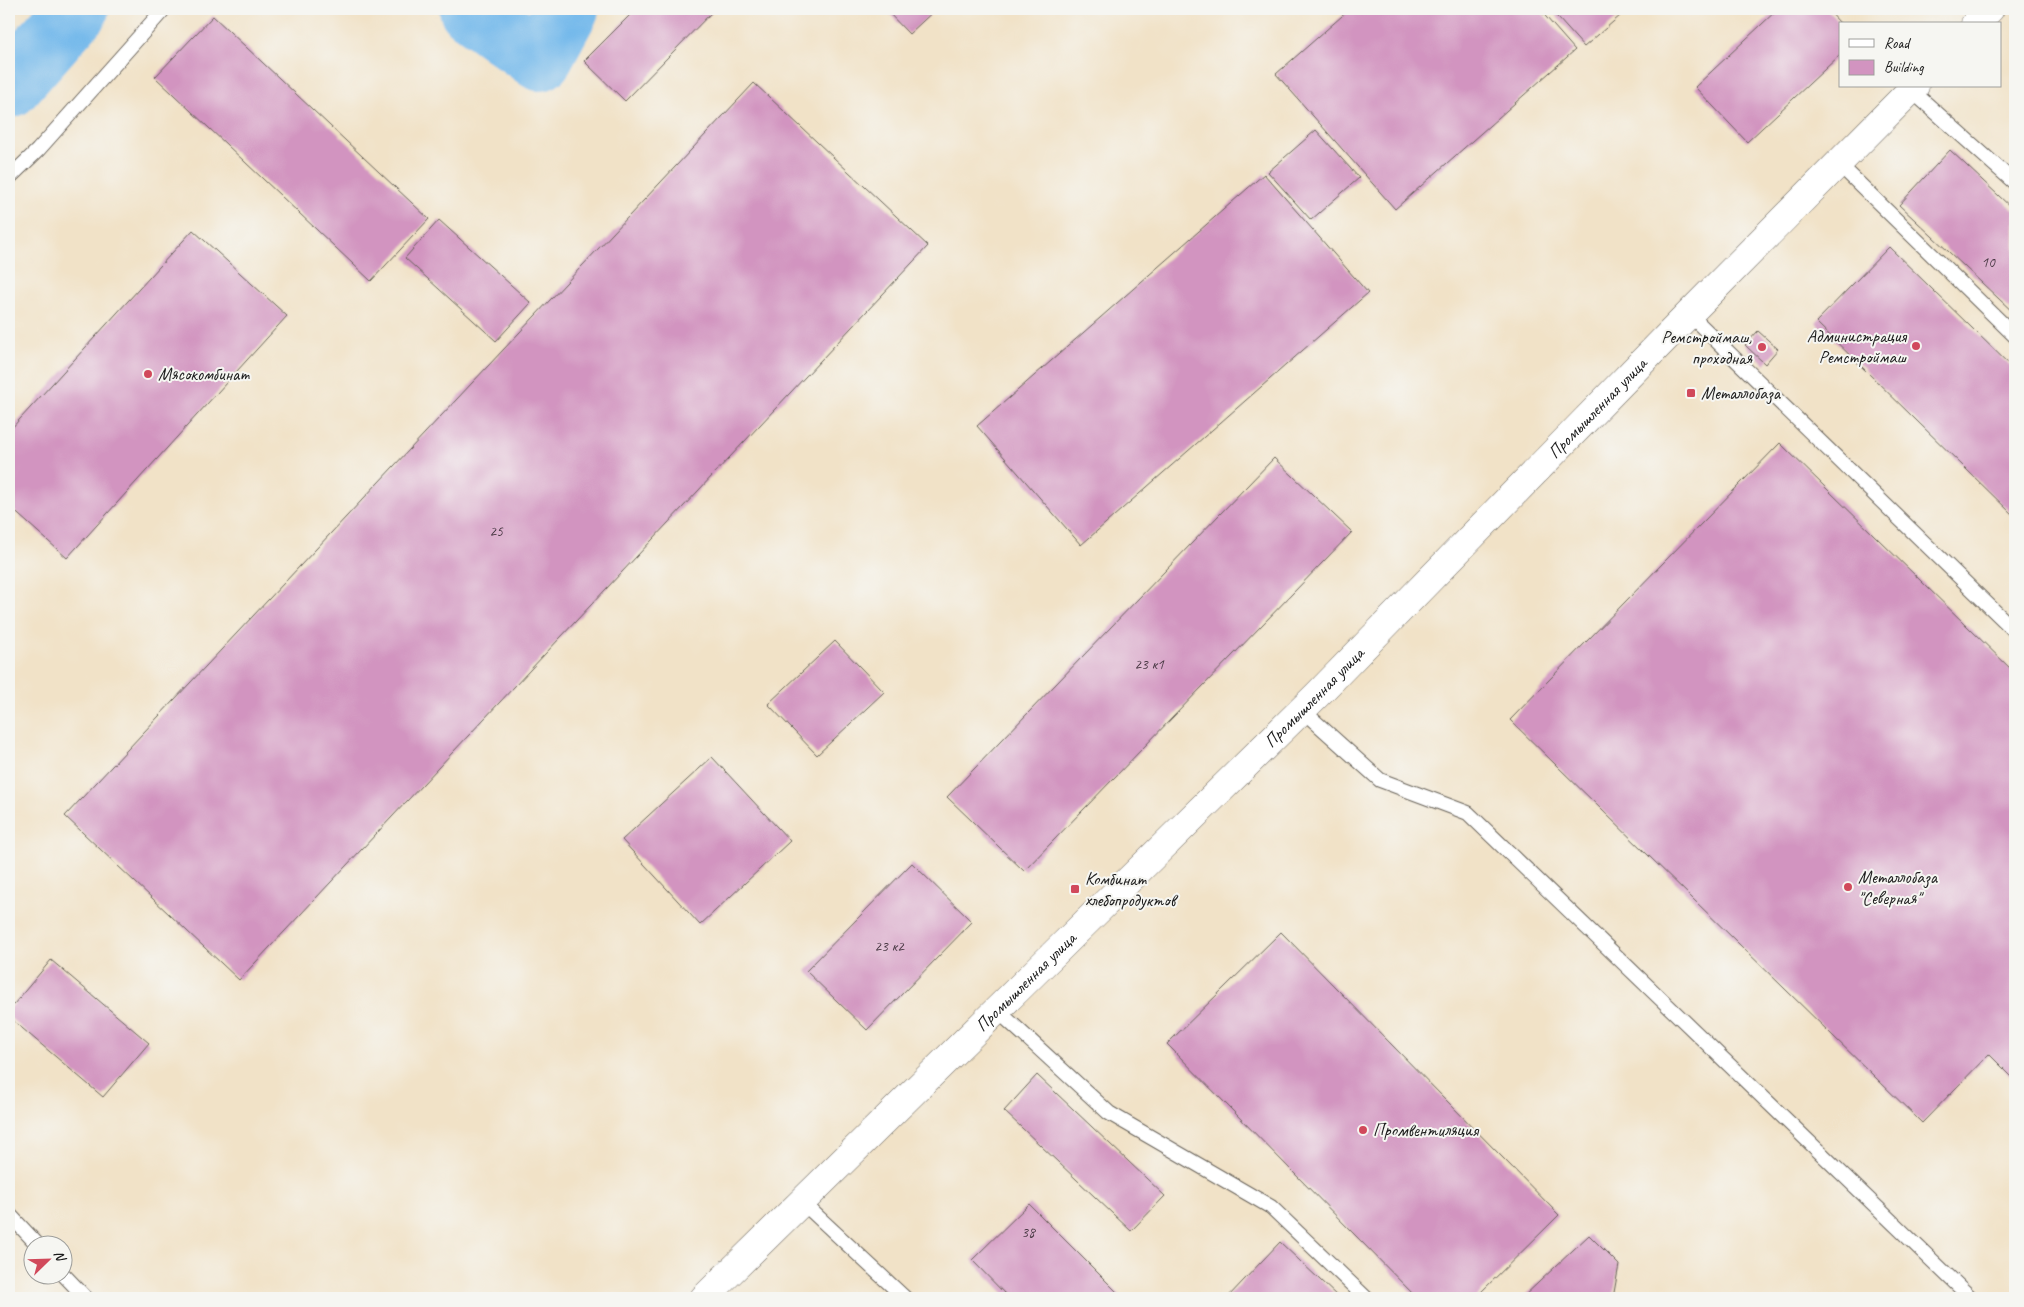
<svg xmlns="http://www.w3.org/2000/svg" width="2024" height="1307" font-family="Caveat,sans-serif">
<rect width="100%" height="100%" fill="#f6f6f2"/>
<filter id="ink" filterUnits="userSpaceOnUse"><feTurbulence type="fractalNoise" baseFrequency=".02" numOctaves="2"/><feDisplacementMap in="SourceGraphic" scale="10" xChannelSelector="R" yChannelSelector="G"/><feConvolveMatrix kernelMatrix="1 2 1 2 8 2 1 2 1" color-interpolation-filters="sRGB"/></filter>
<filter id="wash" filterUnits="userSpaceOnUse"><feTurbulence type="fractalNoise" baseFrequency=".0096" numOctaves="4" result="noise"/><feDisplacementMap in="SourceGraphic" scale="20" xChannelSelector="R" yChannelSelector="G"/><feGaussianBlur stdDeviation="1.12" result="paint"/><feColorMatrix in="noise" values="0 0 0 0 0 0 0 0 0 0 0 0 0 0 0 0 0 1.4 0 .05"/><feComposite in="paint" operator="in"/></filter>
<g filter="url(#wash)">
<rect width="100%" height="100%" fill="#f1e2c7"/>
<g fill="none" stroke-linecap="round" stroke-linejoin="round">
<!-- river -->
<g stroke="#75b9eb" stroke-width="64">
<polyline points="471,9 540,59 567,9"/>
<polyline points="9,86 77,9"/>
</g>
</g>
<g id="blocks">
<!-- building -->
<g fill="#d294c0">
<polygon points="636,9 715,9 625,101 584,61"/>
<polygon points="885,9 936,9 909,34"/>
<polygon points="1350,9 1539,9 1575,50 1395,209 1276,74"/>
<polygon points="1550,9 1628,9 1584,47"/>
<polygon points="1778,9 1827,9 1840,23 1840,55 1747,142 1695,87"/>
<polygon points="213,16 429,219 371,281 155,77"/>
<polygon points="754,83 928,246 239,980 65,816"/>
<polygon points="1316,130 1359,178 1311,220 1268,172"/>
<polygon points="1950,150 2015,211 2015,314 1899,205"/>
<polygon points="1264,174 1368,293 1081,545 977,426"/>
<polygon points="439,220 531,303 496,341 405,258"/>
<polygon points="193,230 287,316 67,558 9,506 9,431"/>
<polygon points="1889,247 2015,370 2015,517 1816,322"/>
<polygon points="1758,331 1778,349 1765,364 1745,345"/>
<polygon points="1780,443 2015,673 2015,1080 1989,1054 1922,1123 1510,720"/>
<polygon points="1274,458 1352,532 1024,871 947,797"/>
<polygon points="835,641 884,692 817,755 768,704"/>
<polygon points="712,757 790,841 700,925 622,840"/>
<polygon points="912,863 972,922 867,1030 806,971"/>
<polygon points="1281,932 1559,1215 1475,1298 1417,1298 1167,1044"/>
<polygon points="51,960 149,1043 103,1097 9,1017 9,1010"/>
<polygon points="1037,1075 1165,1196 1131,1231 1004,1111"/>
<polygon points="1029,1204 1123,1298 1009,1298 972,1260"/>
<polygon points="1589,1235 1619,1265 1613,1298 1522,1298"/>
<polygon points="1280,1242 1339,1298 1227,1298"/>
</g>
</g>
</g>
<g filter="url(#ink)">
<use href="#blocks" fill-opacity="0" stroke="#676158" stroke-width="1"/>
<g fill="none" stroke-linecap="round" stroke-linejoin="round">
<!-- lane casing -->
<g stroke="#676158" stroke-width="16">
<g id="lane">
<polyline points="1911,90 2015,183"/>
<polyline points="1839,164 2015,336"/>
<polyline points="9,178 38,150 164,9"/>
<polyline points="1689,314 2015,631"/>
<polyline points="1302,710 1380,780 1468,813 1971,1298"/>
<polyline points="997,1010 1109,1113 1271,1207 1366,1298"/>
<polyline points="802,1202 905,1298"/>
<polyline points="9,1214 37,1244"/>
<polyline points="62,1273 86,1298"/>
</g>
</g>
<!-- street casing -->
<g stroke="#676158" stroke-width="29">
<g id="street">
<polyline points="1975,24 1990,9"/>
<path id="s1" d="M 704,1298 L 1317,695 L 1689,314 L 1915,86"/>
</g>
</g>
<!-- lane -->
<use href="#lane" stroke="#fff" stroke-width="14"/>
<!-- street -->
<use href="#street" stroke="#fff" stroke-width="28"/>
</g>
</g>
<!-- markers -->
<g fill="#d1495b" stroke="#f6f6f2" stroke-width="2">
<circle cx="1916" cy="346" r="5"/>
<circle cx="1762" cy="347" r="5"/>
<circle cx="148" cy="374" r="5"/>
<rect x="1686" y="388" width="10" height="10" rx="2.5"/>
<circle cx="1848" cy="887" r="5"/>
<rect x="1070" y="884" width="10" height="10" rx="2.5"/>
<circle cx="1363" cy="1130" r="5"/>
</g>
<g text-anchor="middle" stroke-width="4" stroke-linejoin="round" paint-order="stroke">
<!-- number labels -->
<g font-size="15" fill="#4a3a45">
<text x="1988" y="267">10</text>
<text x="496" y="536">25</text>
<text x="1149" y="669">23 к1</text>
<text x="889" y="951">23 к2</text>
<text x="1028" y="1237">38</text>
</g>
<!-- poi labels -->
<g font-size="18" fill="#1c1c1c" stroke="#f6f6f2" text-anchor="start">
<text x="1906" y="342" text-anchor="end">Администрация<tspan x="1906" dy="21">Ремстроймаш</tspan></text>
<text x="1752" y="343" text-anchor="end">Ремстроймаш,<tspan x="1752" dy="21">проходная</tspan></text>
<text x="158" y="380">Мясокомбинат</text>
<text x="1701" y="399">Металлобаза</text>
<text x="1858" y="883">Металлобаза<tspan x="1858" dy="21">"Северная"</tspan></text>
<text x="1085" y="885">Комбинат<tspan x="1085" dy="21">хлебопродуктов</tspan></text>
<text x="1373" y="1136">Промвентиляция</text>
</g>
<!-- street labels -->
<g font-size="18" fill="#1c1c1c" stroke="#f6f6f2">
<text dy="6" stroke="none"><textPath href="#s1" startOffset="1261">Промышленная улица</textPath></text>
<text dy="6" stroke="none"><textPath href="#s1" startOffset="856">Промышленная улица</textPath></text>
<text dy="6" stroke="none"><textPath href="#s1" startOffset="451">Промышленная улица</textPath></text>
</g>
</g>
<!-- margin -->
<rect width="2024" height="1307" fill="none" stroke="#f6f6f2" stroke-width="30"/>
<!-- legend -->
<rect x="1839" y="22" width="162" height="65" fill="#f6f6f2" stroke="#9f9f9c"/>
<rect x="1849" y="39" width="25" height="8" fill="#ffffff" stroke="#9f9f9c"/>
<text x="1884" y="48" font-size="15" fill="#1c1c1c">Road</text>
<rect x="1849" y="60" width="25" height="15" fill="#d294c0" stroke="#9f9f9c"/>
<text x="1884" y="72" font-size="15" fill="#1c1c1c">Building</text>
<!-- north arrow -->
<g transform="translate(48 1260) rotate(67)"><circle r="24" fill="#f6f6f2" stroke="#9f9f9c"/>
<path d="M0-4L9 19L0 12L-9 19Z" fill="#d1495b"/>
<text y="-8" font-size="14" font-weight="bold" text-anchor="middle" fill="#1c1c1c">N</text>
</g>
</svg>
